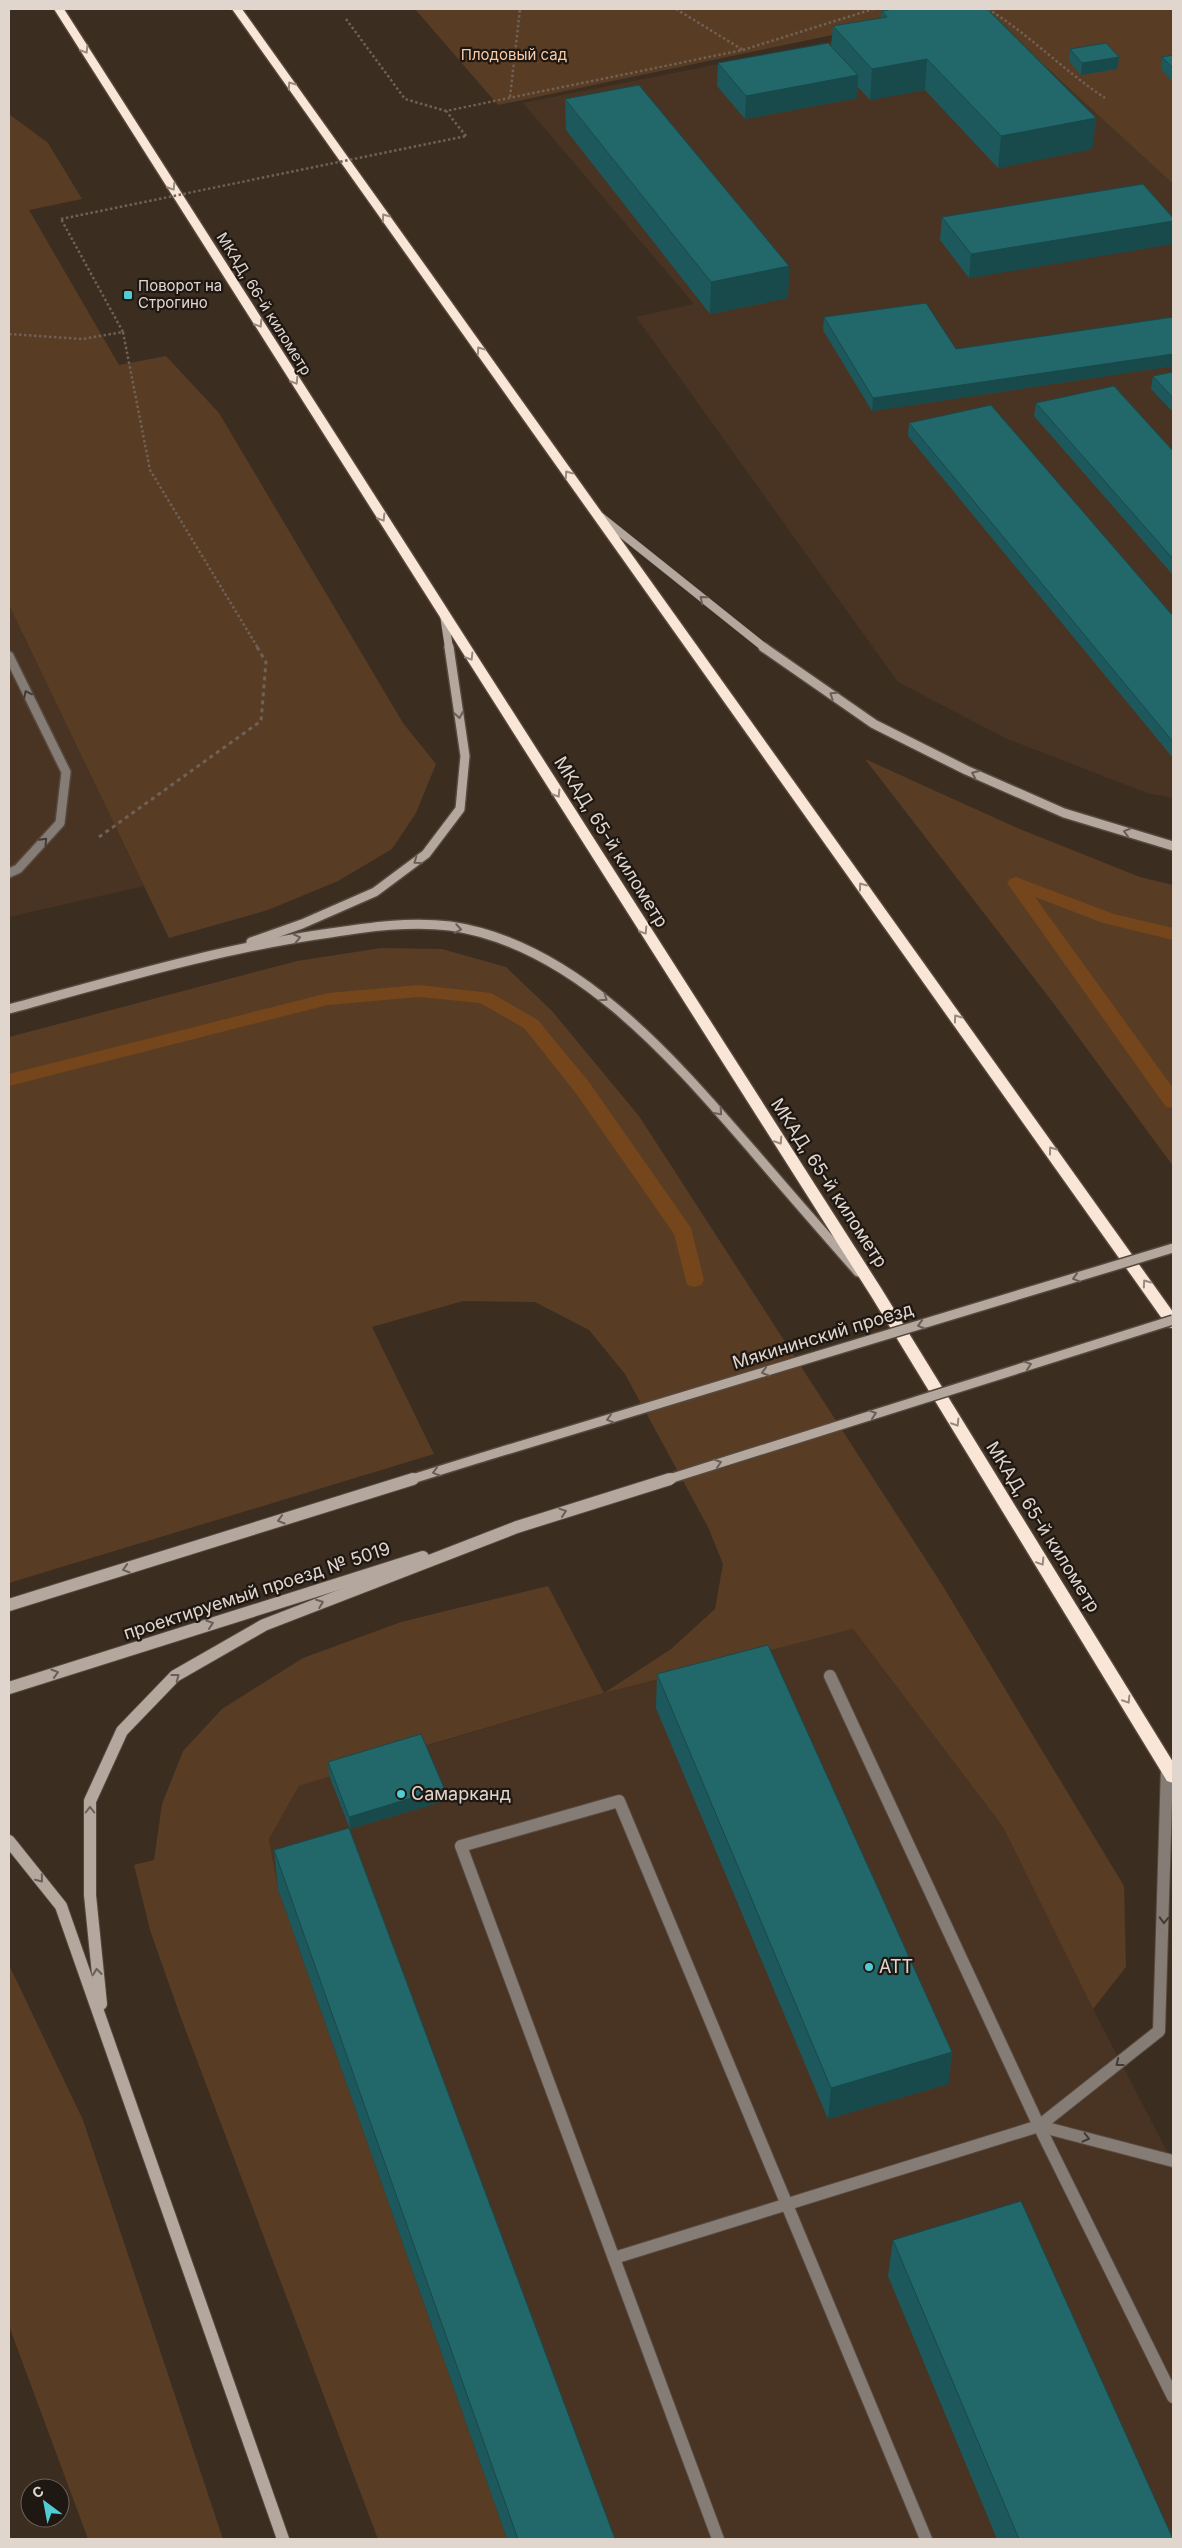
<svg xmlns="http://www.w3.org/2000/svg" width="1182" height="2548" font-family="Inter,sans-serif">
<rect width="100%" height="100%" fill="#3c2d21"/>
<!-- built -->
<g fill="#493424">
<polygon points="985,11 1173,184 1173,798 1147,793 1005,738 898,682 636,317 694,304 523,103"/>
<polygon points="9,605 144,886 9,917"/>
<polygon points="853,1629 1003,1827 1093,2009 1173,2163 1173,2539 507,2539 278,1889 269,1839 299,1786 329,1775 604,1693"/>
</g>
<!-- green -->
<g fill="#583c24">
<polygon points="415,9 956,9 498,105"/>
<polygon points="995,9 1173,9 1173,184 985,11"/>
<polygon points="9,114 48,143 82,199 29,210 119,365 166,356 219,413 403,723 436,764 416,813 392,849 338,881 268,910 169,938 9,605"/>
<polygon points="865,759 1015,827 1140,877 1173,885 1173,1166 1054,1004"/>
<polygon points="381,948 442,949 506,967 552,1011 639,1116 941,1583 1124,1886 1126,1967 1093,2009 1003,1827 853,1629 604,1693 421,1747 299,1786 269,1839 278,1889 507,2539 378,2539 181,2018 150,1930 134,1865 154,1860 162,1804 183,1751 222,1709 303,1658 401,1622 548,1586 604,1693 671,1649 715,1609 723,1564 708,1527 625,1374 589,1330 535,1302 463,1301 372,1327 434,1454 9,1583 9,1037 297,961"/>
<polygon points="9,1965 83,2120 223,2539 88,2539 9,2326"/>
</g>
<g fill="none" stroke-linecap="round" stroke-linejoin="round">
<!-- stream -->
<g fill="#75461b" fill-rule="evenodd">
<polygon points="1016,877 1114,914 1173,928 1173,940 1103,923 1035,897 1173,1088 1173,1108 1166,1107 1010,887 1007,883 1010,879"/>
<polygon points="419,985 491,993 538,1020 589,1082 691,1228 704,1280 701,1285 694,1287 687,1285 674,1234 575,1092 524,1028 480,1003 419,997 328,1005 9,1086 9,1074 328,993"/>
</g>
<!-- lane-far1 casing -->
<g stroke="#56483d" stroke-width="12">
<polyline id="lane-far1" points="9,656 66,772 60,823 18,869 9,873"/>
</g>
<!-- lane casing -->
<g stroke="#56483d" stroke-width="14">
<g id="lane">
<polyline points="830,1676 1039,2126 1173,2397"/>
<polyline points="1039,2126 1173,2161"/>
<polyline points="614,2258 1039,2126 1159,2031 1167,1767"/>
<polyline points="718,2539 461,1846 619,1801 926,2539"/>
</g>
</g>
<!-- secondary-far2 casing -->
<g stroke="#56483d" stroke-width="9">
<g id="secondary-far2">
<polyline points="601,517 765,648"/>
<polyline points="444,615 449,648"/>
</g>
</g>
<!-- secondary-far1 casing -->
<g stroke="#56483d" stroke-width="12">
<g id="secondary-far1">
<polyline points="763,647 874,724 966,770 1064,813 1173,846"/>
<polyline points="251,942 302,924 375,892 426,854 460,809 465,756 449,647"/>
<path d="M 9,1009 C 115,980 221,948 330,933 C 369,927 410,921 450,926 C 576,944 674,1060 753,1151 C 788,1192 823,1232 858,1272"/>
<polyline points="409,1480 483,1457"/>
</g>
</g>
<!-- secondary casing -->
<g stroke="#56483d" stroke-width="14">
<g id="secondary">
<polyline points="9,1605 413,1479"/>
<polyline points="9,1688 423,1557"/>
<polyline points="9,1841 61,1906 283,2539"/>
<polyline points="101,2004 90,1895 90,1801 122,1731 175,1676 264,1625 517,1527"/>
</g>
</g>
<!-- highway casing -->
<g stroke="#56483d" stroke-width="3">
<g id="highway">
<polygon points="54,9 64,9 881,1288 1173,1762 1173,1783 1167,1781 871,1296"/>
<polygon points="232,9 242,9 1173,1312 1173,1328 1168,1327"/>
</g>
</g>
<!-- path-far1 -->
<g stroke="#6f6156" stroke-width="2.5" stroke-dasharray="2.5 2.5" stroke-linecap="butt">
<polyline points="676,9 743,50"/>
<path d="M 988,9 C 1030,35 1064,71 1105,98"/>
<polyline points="346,19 405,99 446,111"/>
<polyline points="510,97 520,9"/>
<polyline points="466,136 446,111 743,50 873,9"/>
<polyline points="123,332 150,470 258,648"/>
<polyline points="9,334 82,339 123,332 61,219"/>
</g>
<!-- path -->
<polyline stroke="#6f6156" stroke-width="3" stroke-dasharray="4 4" stroke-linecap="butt" points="99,837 261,721 266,662 257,647"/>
<!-- lane-far1 -->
<use href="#lane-far1" stroke="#857c76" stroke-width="9"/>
<!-- lane -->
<use href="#lane" stroke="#857c76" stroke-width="12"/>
<!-- secondary-far2 -->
<use href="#secondary-far2" stroke="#b4a79d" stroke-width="8"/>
<!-- secondary-far1 -->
<use href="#secondary-far1" stroke="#b4a79d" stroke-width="9"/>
<!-- secondary -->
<use href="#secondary" stroke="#b4a79d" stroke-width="12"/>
<!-- highway -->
<use href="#highway" fill="#fae6d6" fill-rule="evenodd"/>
<!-- secondary-bridge-far1 casing -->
<g stroke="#56483d" stroke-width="12" stroke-linecap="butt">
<g id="secondary-bridge-far1">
<polyline points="483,1457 1173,1248"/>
<polyline points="666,1480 1173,1320"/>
</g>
</g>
<!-- secondary-bridge casing -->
<g stroke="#56483d" stroke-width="14" stroke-linecap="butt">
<polyline id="secondary-bridge" points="517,1527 670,1479"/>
</g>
<!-- path-bridge -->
<polyline stroke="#6f6156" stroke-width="2.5" stroke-dasharray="2.5 2.5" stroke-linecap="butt" points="61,219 466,136"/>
<!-- secondary-bridge-far1 -->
<use href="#secondary-bridge-far1" stroke="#b4a79d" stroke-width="9"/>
<!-- secondary-bridge -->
<use href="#secondary-bridge" stroke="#b4a79d" stroke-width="12"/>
</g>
<!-- wall -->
<g fill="#1d595c">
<polygon points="882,11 1096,118 1092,149 998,168 925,90 870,100 857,86 857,98 745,119 717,86 718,63 831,46 833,26 881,18"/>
<polygon points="1070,49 1119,57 1117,69 1081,75 1069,61"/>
<polygon points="1173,55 1173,82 1161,69 1162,57"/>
<polygon points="565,99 789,266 788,298 710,314 566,130"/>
<polygon points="942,217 1173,218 1173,236 1172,244 969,278 940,240"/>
<polygon points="824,317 956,349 1173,317 1173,366 872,411 823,330"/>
<polygon points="1173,372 1173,412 1151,389 1153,376"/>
<polygon points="1036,403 1173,451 1173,575 1034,416"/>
<polygon points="909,423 1173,616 1173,758 908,436"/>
<polygon points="657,1674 952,2052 948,2084 828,2119 656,1708"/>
<polygon points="328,1762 444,1788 444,1801 350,1829 329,1775"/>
<polygon points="274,1850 615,2539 507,2539 278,1889"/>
<polygon points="893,2240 1173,2539 997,2539 888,2276"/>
</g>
<!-- shaded-wall -->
<g fill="#18494b">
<polygon points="1119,57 1117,69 1081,75 1082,63"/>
<polygon points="927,59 925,90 870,100 872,69"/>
<polygon points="858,75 857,98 745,119 746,96"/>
<polygon points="1096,118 1092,149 998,168 1001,136"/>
<polygon points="1173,221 1173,236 1172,244 969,278 971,254"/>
<polygon points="789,266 788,298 710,314 711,282"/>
<polygon points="1173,354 1173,366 872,411 873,398"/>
<polygon points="444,1788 444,1801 350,1829 349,1817"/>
<polygon points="952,2052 948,2084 828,2119 831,2088"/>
</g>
<!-- building -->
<g fill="#22686b" stroke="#18494b">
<polygon points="893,9 987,9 1096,118 1001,136 927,59 872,69 833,26 887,17 882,11"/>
<polygon points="828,43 858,75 746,96 718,63"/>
<polygon points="1106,43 1119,57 1082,63 1070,49"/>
<polygon points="1173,55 1173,68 1162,57"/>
<polygon points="639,85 789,266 711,282 565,99"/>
<polygon points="1143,184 1173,218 1173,221 971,254 942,217"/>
<polygon points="926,303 956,349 1173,317 1173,354 873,398 824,317"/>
<polygon points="1173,372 1173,398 1153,376"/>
<polygon points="1114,386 1173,451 1173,559 1036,403"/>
<polygon points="991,405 1173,616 1173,742 909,423"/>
<polygon points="768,1645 952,2052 831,2088 657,1674"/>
<polygon points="421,1734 444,1788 349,1817 328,1762"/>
<polygon points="349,1828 615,2539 518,2539 274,1850"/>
<polygon points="1021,2201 1173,2539 1019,2539 893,2240"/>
</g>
<!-- one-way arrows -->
<defs><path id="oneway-chevron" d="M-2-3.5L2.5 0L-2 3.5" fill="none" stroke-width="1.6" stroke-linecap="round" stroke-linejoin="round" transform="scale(1.25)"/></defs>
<g stroke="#97897e">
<use href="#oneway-chevron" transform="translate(85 50) rotate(58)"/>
<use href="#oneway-chevron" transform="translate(291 85) rotate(-125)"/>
<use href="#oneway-chevron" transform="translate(172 187) rotate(58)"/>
<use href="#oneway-chevron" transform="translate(385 217) rotate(-125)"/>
<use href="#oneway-chevron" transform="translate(259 324) rotate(58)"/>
<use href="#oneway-chevron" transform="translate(480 350) rotate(-125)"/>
<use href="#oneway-chevron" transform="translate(295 381) rotate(58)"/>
<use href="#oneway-chevron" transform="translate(568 474) rotate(-125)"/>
<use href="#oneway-chevron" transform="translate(382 518) rotate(58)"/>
<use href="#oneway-chevron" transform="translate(470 657) rotate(58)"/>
<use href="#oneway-chevron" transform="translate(557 794) rotate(58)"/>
<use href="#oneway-chevron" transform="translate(862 886) rotate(-126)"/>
<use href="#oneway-chevron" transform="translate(644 931) rotate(57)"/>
<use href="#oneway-chevron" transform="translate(957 1018) rotate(-126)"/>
<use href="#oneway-chevron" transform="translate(779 1141) rotate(57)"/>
<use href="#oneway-chevron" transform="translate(1052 1150) rotate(-126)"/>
<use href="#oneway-chevron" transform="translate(1146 1283) rotate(-125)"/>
<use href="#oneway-chevron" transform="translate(956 1423) rotate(58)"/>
<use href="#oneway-chevron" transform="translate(1041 1562) rotate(58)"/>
<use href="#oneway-chevron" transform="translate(1127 1700) rotate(58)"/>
</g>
<g stroke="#695f58">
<use href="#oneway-chevron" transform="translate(703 599) rotate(-141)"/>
<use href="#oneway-chevron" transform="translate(833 695) rotate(-145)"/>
<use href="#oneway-chevron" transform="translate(459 715) rotate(81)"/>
<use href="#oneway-chevron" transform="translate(975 774) rotate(-156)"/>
<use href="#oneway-chevron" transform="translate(1127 832) rotate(-163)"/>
<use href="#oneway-chevron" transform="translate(417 861) rotate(144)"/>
<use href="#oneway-chevron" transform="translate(458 929) rotate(10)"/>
<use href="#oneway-chevron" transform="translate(297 938) rotate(-12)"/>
<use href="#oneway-chevron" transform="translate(604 998) rotate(34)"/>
<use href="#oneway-chevron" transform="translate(719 1112) rotate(49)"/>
<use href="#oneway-chevron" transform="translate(1076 1278) rotate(163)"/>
<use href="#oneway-chevron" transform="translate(921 1325) rotate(163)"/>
<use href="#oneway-chevron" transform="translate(1028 1365) rotate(-18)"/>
<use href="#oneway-chevron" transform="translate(765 1372) rotate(163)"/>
<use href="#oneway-chevron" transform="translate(873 1414) rotate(-18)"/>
<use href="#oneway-chevron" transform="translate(610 1419) rotate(163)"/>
<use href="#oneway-chevron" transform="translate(718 1463) rotate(-18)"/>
<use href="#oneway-chevron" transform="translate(436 1472) rotate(163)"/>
<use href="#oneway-chevron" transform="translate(563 1512) rotate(-18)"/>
<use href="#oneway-chevron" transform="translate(281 1520) rotate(163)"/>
<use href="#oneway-chevron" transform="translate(126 1569) rotate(163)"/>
<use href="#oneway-chevron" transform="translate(320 1603) rotate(-21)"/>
<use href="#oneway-chevron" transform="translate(210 1624) rotate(-18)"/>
<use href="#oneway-chevron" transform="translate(55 1673) rotate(-17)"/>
<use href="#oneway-chevron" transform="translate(176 1677) rotate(-37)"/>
<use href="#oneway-chevron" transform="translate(90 1810) rotate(-90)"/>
<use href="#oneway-chevron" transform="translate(40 1879) rotate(51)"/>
<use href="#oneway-chevron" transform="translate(97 1972) rotate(-96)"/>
</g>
<g stroke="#423a35">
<use href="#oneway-chevron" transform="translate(27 694) rotate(-116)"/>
<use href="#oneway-chevron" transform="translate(44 841) rotate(-47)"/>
<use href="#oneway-chevron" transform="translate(1164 1920) rotate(92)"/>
<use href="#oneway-chevron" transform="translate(1119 2063) rotate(142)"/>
<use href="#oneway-chevron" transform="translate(1086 2138) rotate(14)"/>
</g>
<!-- markers -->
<g fill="#51ccd2" stroke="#1e1712" stroke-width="2">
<rect x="123" y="290" width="10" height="10" rx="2.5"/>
<circle cx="401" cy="1794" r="5"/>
<circle cx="869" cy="1967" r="5"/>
</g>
<g text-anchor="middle" stroke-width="4.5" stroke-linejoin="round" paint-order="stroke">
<!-- far-park labels -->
<g font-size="15" fill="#f9cca9" stroke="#1e1712">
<text x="514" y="60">Плодовый сад</text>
</g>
<!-- far-poi labels -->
<g font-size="15" fill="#e0d6ce" stroke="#1e1712" text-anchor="start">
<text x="138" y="291">Поворот на<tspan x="138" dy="17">Строгино</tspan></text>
</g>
<!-- far-street labels -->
<g font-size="15" fill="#e0d6ce" stroke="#1e1712">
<text transform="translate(264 304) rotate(58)" y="5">МКАД, 66-й километр</text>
</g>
<!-- street labels -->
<g font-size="18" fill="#e0d6ce" stroke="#1e1712">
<text transform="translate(611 842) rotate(58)" y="6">МКАД, 65-й километр</text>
<text transform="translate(829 1183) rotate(57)" y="6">МКАД, 65-й километр</text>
<text transform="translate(823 1336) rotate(-17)" y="6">Мякининский проезд</text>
<text transform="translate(1043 1527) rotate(58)" y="6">МКАД, 65-й километр</text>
<text transform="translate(257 1591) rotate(-18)" y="6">проектируемый проезд № 5019</text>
</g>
<!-- poi labels -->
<g font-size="18" fill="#e0d6ce" stroke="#1e1712" text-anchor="start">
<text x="411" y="1800">Самарканд</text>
<text x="879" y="1973">АТТ</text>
</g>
</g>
<!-- border -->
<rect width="1182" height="2548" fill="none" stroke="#e0d6ce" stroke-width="20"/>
<!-- north arrow -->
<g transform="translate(45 2503) rotate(328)"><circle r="24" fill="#1e1712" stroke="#6c635d"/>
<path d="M0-4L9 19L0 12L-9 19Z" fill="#51ccd2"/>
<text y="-8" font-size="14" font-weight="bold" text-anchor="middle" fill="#e0d6ce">С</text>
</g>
</svg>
